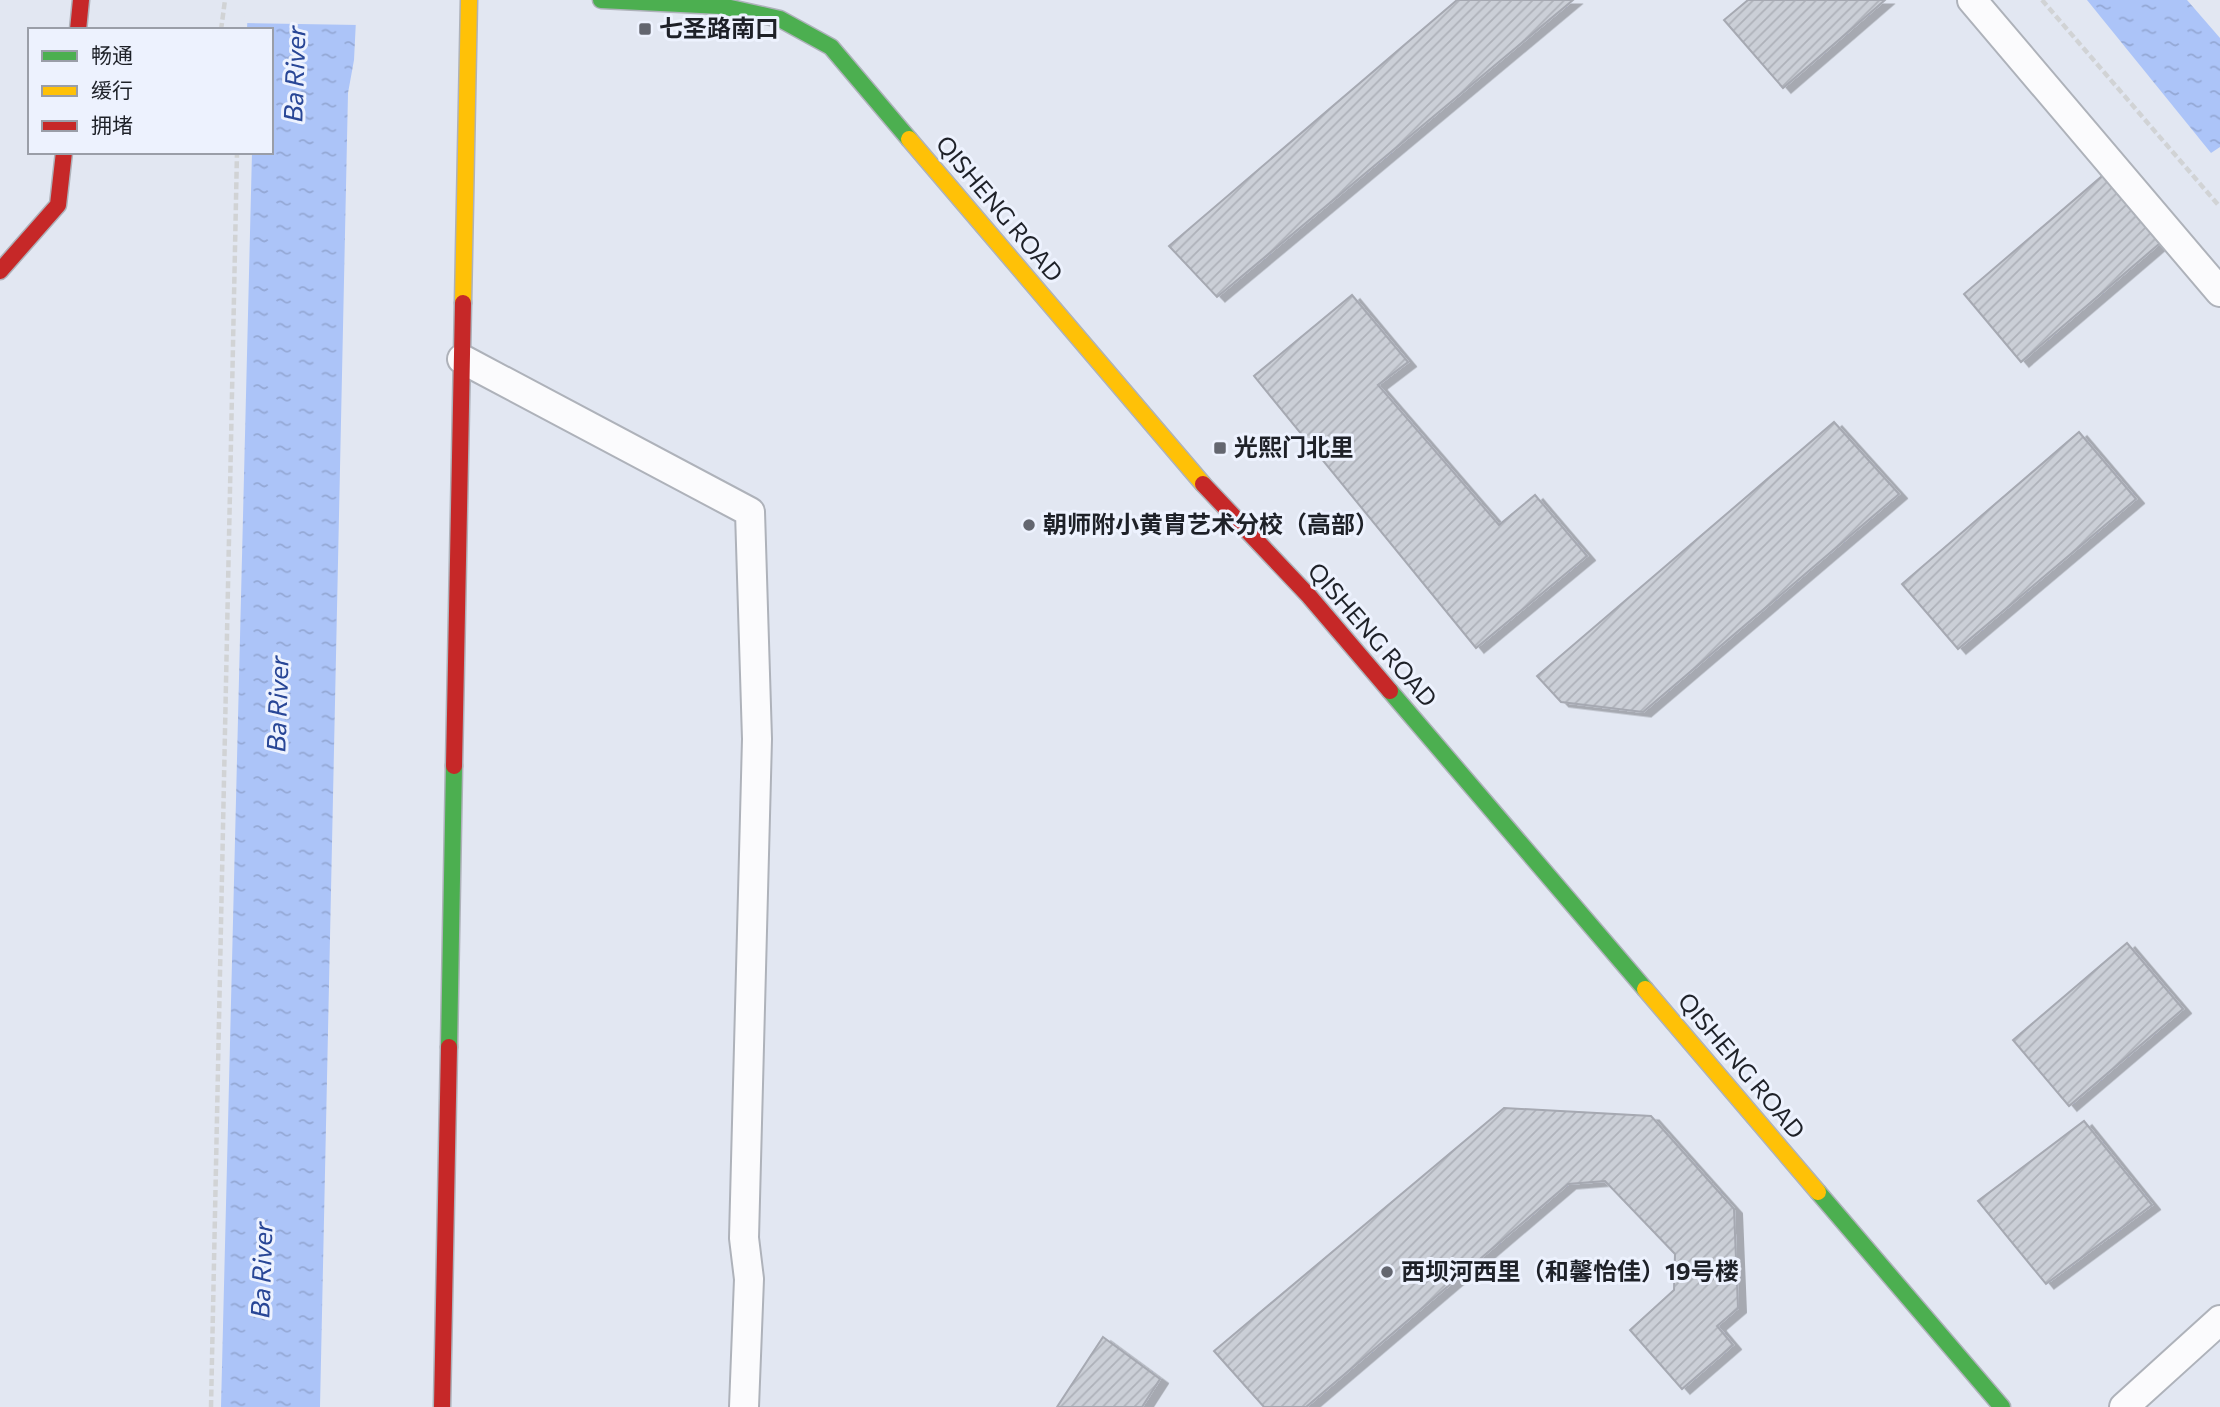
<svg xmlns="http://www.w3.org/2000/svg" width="2220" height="1407" font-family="Commissioner,'Noto Sans SC',sans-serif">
<defs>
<pattern id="water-ripples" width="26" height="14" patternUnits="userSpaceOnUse" patternTransform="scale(1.75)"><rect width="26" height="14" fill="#acc4f8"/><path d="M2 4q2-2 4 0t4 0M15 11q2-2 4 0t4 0" fill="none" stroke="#94a8d5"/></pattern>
<pattern id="building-hatch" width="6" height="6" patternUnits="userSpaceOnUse" patternTransform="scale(1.75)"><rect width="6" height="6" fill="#cbcfd7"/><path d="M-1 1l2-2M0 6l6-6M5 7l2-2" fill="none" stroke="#aeb1b9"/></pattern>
<filter id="shadow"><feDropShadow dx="8" dy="4.5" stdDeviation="0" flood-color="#0004"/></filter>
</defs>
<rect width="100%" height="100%" fill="#e2e7f2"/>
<!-- water -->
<g fill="url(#water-ripples)">
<polygon points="248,0 357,0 354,60 348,93 320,1407 221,1407 252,152 271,152 271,30 247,30"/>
<polygon points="2087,0 2187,0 2220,38 2220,147 2211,153"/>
</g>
<!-- pier -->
<polygon fill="#e2e7f2" points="245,0 360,0 359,25 244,23"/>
<!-- building -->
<g fill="url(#building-hatch)" stroke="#a6a9b2" stroke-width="2" filter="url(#shadow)">
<polygon points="1457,0 1573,0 1217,297 1169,246"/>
<polygon points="1748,0 1885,0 1783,88 1724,20"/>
<polygon points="2108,171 2166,238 2021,362 1964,294"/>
<polygon points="1352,295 1408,362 1378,385 1499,525 1535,495 1587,556 1476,648 1254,376"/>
<polygon points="1834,422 1899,494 1643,712 1561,702 1537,676"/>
<polygon points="2079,432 2136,499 1958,649 1902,584"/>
<polygon points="2127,943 2183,1009 2069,1106 2013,1040"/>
<polygon points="1504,1108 1651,1116 1734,1209 1738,1308 1717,1326 1733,1345 1682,1389 1630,1330 1674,1290 1675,1254 1605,1181 1568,1184 1306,1407 1264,1407 1214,1351"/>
<polygon points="2084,1121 2152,1205 2046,1284 1978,1201"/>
<polygon points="1103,1337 1160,1379 1142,1407 1057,1407"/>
</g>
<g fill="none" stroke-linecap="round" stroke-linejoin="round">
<!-- street casing -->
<g stroke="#aeb2ba" stroke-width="32">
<g id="street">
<polyline points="1972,0 2220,292"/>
<polyline points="462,359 750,512 757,739 744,1238 749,1279 744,1407"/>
<polyline points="2124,1407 2220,1320"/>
</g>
</g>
<!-- fast casing -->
<g stroke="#aeb2ba" stroke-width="19">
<g id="fast">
<polyline points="601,0 721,6 780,19 831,47 909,139"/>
<polyline points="1390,691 1645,989"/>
<polyline points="449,1047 454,766"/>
<polyline points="1818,1192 2002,1407"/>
</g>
</g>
<!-- slow casing -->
<g stroke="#aeb2ba" stroke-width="19">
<g id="slow">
<polyline points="909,139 1203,484"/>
<polyline points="463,303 469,0"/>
<polyline points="1645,989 1818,1192"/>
</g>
</g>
<!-- jam casing -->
<g stroke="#aeb2ba" stroke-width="19">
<g id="jam">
<polyline points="78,30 81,0"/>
<polyline points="0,271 58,205 64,152"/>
<polyline points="1203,484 1309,596 1390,691"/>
<polyline points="454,766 463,303"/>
<polyline points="442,1407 449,1047"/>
</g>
</g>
<!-- path -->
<g stroke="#d1d3d5" stroke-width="4.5" stroke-dasharray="7 3.5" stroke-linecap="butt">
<polyline points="2042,0 2220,207"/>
<polyline points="221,30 225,0"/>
<polyline points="211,1407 237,152"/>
</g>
<!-- street -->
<use href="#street" stroke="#fbfbfd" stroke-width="28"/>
<!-- fast -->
<use href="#fast" stroke="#4caf50" stroke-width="16"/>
<!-- slow -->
<use href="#slow" stroke="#ffc107" stroke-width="16"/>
<!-- jam -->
<use href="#jam" stroke="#c62828" stroke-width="16"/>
</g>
<!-- markers -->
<g fill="#63666f" stroke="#edf2fe" stroke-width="2.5">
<rect x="638" y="22" width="14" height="14" rx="3.5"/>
<rect x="1213" y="441" width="14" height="14" rx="3.5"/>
<circle cx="1029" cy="525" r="7"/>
<circle cx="1387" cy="1272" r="7"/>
</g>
<g text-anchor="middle" stroke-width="6" stroke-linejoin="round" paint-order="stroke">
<!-- poi labels -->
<g font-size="24" font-weight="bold" fill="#1e2128" stroke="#edf2fe" text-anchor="start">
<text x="659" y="37">七圣路南口</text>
<text x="1234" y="456">光熙门北里</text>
<text x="1043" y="533">朝师附小黄胄艺术分校（高部）</text>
<text x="1401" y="1280">西坝河西里（和馨怡佳）19号楼</text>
</g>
<!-- street labels -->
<g font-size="24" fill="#1e2128" stroke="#edf2fe">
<text transform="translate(999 209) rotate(50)" y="8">QISHENG ROAD</text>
<text transform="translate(1372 635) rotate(49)" y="8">QISHENG ROAD</text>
<text transform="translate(1741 1066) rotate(50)" y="8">QISHENG ROAD</text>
</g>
<!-- water labels -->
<g font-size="26" font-style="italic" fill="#284696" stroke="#edf2fe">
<text transform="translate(295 74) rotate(-88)" y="9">Ba River</text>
<text transform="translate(278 704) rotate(-88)" y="9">Ba River</text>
<text transform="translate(262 1270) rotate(-88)" y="9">Ba River</text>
</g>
</g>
<!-- legend -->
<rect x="28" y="28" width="245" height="126" fill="#edf2fe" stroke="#9a9ea8" stroke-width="2"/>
<rect x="42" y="51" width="35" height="10" fill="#4caf50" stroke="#9a9ea8" stroke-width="2"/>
<text x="91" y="63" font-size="21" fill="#1e2128">畅通</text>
<rect x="42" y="86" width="35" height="10" fill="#ffc107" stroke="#9a9ea8" stroke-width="2"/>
<text x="91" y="98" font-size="21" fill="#1e2128">缓行</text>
<rect x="42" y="121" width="35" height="10" fill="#c62828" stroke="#9a9ea8" stroke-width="2"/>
<text x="91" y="133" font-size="21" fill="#1e2128">拥堵</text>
</svg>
